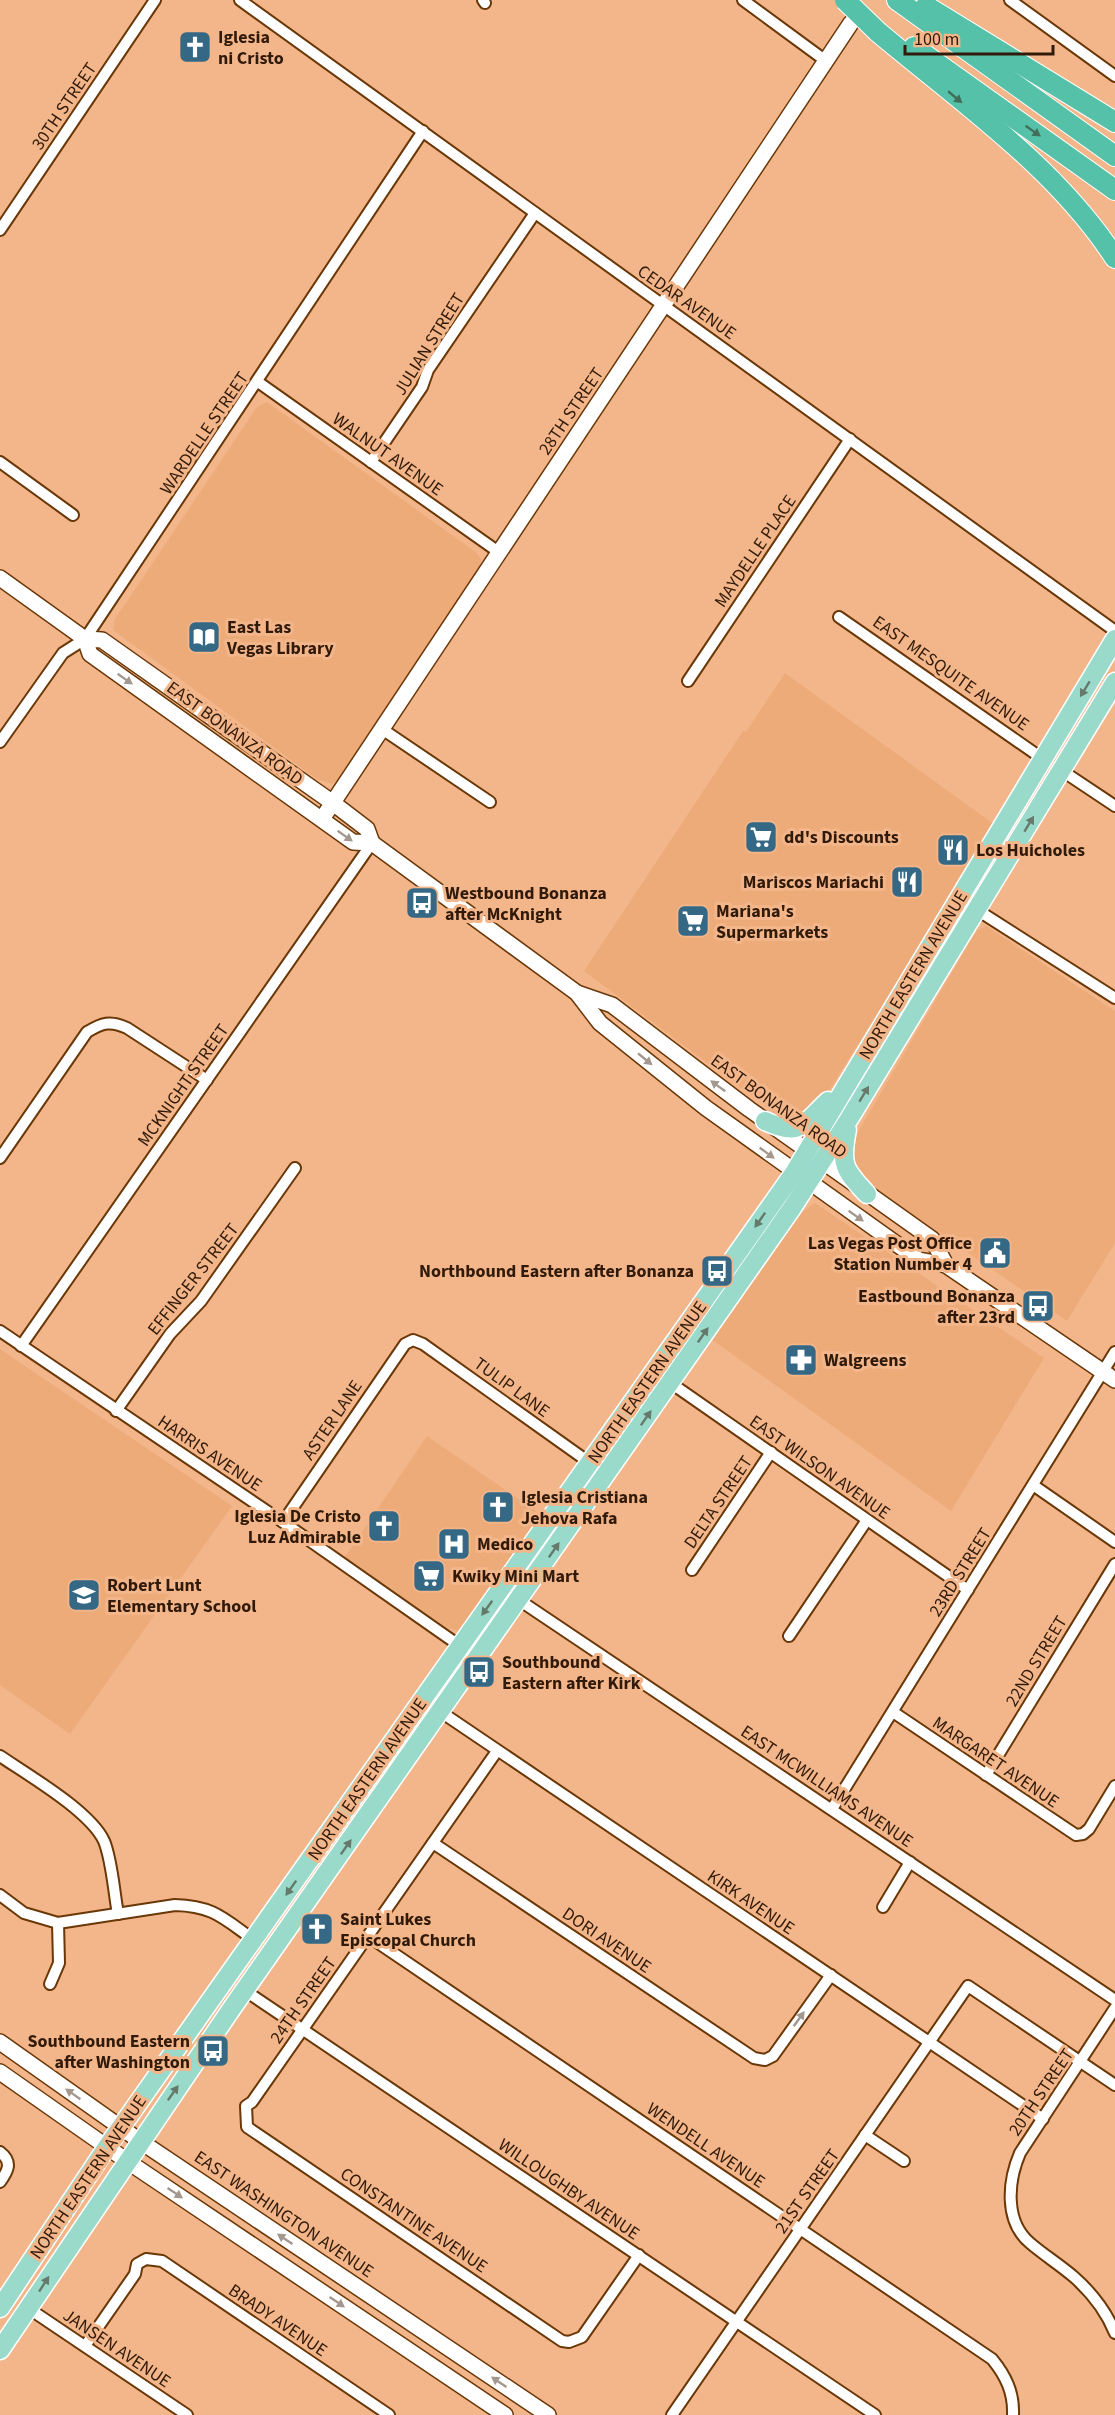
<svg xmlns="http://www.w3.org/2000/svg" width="1115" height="2415" font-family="'Source Sans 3',sans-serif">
<rect width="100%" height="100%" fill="#f3b68a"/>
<!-- built -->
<g fill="#eeab7a">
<polygon points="267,402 477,553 481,559 480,566 338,780 332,784 317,779 113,630 115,619 257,407"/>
<polygon points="785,673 995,825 825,1097 795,1122 781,1118 584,971 743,731 746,732"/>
<polygon points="986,926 1115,1011 1115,1243 1067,1321 858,1177 849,1147 977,930"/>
<polygon points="815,1203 1044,1358 951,1511 711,1339 802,1212"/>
<polygon points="0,1349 232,1506 70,1734 0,1685"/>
<polygon points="427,1436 542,1515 463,1629 458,1631 446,1627 345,1557"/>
</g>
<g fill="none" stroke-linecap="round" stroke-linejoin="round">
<!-- street casing -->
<g stroke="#6a3707" stroke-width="14">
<g id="street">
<polyline points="240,0 1115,631"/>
<polyline points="483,0 485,3"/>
<polyline points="743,0 826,61"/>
<polyline points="1010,0 1115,76"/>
<polyline points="0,230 155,0"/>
<polyline points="258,382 500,553"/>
<polyline points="0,462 73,515"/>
<polyline points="371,462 422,387 428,370 535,213"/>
<polyline points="839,617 1043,759"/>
<polyline points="688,681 850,439"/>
<polyline points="382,729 490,802"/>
<polyline points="0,742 63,653 85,639 423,131"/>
<polyline points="1061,770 1115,806"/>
<polyline points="960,899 1115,998"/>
<path d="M 0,1158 L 87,1032 C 102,1023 110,1020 127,1028 L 207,1080"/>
<polyline points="0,1331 283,1522 460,1646"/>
<polyline points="21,1346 372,843"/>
<polyline points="665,1379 968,1590"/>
<polyline points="116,1411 170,1334 201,1301 295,1168"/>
<polyline points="1033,1485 1115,1542"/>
<polyline points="283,1522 405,1344 413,1340 423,1344 590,1463"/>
<polyline points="692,1570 771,1452"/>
<polyline points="519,1600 1115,2000"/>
<polyline points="789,1636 867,1520"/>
<polyline points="441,1712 1043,2119"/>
<polyline points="893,1712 1076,1835 1083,1834 1089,1829 1115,1786"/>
<polyline points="497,1751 252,2102 246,2106 247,2127 562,2341 569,2342 582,2337 639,2255"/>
<path d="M 0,1756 C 28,1775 90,1811 104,1841 C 112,1860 114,1893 118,1914"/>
<polyline points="986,1775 1115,1564"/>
<polyline points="832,1809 1115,1352"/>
<polyline points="433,1843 754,2058 765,2060 773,2056 831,1975"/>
<path d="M 0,1895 L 24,1913 L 58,1923 L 175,1905 C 214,1906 224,1919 254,1940"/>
<polyline points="883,1907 910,1862"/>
<path d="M 368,1936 L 992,2359 C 1006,2376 1014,2393 1013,2415"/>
<polyline points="50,1984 59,1963 58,1923"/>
<polyline points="244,1990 875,2415"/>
<path d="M 1115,2008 L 1020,2153 C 1008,2181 1004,2221 1030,2243 C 1044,2255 1060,2265 1074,2277 C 1092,2293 1106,2311 1115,2333"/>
<polyline points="865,2135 904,2161"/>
<path d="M 0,2152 C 13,2162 8,2171 0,2182"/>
<polyline points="28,2308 187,2415"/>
<polyline points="85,2346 135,2274 137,2264 146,2259 162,2261 389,2415"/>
<polyline points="672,2415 968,1986 1115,2085"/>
</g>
</g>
<!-- secondary casing -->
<g stroke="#6a3707" stroke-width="18">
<g id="secondary">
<polyline points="0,578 85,639 102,640 333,803 367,829 372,843"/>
<polyline points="85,639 90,654 353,842 372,843 577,993 600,1023 706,1108 919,1260 946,1265 1115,1380"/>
<polyline points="322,819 851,23"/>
<polyline points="577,993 612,1005 749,1109 932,1239 946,1265"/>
<polyline points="0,2042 140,2141 548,2415"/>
<polyline points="0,2072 127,2161 505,2415"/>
</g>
</g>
<!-- primary casing -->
<g stroke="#fff" stroke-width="21">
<g id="primary">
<path d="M 765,1121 C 801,1138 803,1124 828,1101"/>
<path d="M 847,1130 C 840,1164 844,1170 867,1194"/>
<polyline points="0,2308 107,2147 794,1173 1115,639"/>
<polyline points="0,2350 232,2008 792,1208 849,1119 1115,682"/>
</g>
</g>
<!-- highway casing -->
<g stroke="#fff" stroke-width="22">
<g id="highway">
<polyline points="897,0 1115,156"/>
<polyline points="926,6 1115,122"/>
<path d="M 878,32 C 960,101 1056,167 1115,258"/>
<polyline points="914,47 1115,190"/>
</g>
</g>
<!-- street -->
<use href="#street" stroke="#fff" stroke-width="10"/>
<!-- secondary -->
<use href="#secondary" stroke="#fff" stroke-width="15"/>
<!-- primary -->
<use href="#primary" stroke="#99dacb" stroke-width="18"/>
<!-- highway -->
<use href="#highway" stroke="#55c1a9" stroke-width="20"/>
<!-- highway-bridge casing -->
<g stroke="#fff" stroke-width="22" stroke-linecap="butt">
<polyline id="highway-bridge" points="845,0 878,32"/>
</g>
<!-- highway-bridge -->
<use href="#highway-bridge" stroke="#55c1a9" stroke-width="20"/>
</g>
<!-- one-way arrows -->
<defs><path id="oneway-solid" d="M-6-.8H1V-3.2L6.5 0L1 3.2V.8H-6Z" transform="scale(1.5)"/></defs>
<g fill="#436e59">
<use href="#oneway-solid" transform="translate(955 97) rotate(40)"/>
<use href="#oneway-solid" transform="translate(1033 131) rotate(35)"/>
</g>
<g fill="#a29890">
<use href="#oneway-solid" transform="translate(125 679) rotate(35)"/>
<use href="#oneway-solid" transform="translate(345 836) rotate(35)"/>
<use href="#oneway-solid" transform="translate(645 1059) rotate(39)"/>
<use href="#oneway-solid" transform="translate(718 1086) rotate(-144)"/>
<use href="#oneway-solid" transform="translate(767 1153) rotate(36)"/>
<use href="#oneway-solid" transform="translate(856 1216) rotate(35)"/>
<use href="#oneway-solid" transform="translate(799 2019) rotate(-54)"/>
<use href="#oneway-solid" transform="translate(73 2094) rotate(-145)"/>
<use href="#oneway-solid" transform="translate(175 2193) rotate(34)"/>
<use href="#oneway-solid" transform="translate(285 2239) rotate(-146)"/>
<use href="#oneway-solid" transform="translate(337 2302) rotate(34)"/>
<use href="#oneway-solid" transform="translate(499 2382) rotate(-146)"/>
</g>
<g fill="#657a6a">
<use href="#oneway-solid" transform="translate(1085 689) rotate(121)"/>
<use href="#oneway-solid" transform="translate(1029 824) rotate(-59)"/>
<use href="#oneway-solid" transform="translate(864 1094) rotate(-59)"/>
<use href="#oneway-solid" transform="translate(760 1220) rotate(125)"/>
<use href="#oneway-solid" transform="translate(703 1335) rotate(-55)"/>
<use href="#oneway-solid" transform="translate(646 1418) rotate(-55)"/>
<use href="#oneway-solid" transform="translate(554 1550) rotate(-55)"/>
<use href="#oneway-solid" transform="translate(487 1608) rotate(126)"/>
<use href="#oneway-solid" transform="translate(346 1847) rotate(-55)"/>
<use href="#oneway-solid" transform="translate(291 1888) rotate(125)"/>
<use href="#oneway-solid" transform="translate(173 2093) rotate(-55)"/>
<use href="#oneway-solid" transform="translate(44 2284) rotate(-57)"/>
</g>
<!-- icons -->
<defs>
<g id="church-square" transform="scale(1.725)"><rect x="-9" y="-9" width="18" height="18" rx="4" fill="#356885" stroke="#f3b68a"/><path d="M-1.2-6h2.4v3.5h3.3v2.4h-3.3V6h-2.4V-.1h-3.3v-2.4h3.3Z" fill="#fff"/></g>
<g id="library-square" transform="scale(1.725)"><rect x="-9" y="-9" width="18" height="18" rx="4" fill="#356885" stroke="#f3b68a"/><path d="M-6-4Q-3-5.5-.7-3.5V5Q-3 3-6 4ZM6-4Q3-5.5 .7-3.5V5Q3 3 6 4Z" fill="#fff"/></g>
<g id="supermarket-square" transform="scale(1.725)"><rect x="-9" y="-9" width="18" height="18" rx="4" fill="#356885" stroke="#f3b68a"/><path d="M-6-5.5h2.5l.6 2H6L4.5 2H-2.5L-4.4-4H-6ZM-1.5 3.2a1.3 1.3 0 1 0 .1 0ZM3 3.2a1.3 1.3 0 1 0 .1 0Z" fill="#fff"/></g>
<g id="restaurant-square" transform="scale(1.725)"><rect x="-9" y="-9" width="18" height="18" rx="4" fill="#356885" stroke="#f3b68a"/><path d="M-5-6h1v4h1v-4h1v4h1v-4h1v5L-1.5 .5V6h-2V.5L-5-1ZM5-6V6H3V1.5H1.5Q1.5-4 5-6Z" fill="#fff"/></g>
<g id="bus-square" transform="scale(1.725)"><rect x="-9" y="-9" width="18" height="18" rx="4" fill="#356885" stroke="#f3b68a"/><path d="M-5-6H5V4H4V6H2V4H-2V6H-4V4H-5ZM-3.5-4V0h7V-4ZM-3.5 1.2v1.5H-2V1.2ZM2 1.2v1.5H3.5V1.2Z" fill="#fff"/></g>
<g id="civic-square" transform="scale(1.725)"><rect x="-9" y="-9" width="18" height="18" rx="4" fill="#356885" stroke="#f3b68a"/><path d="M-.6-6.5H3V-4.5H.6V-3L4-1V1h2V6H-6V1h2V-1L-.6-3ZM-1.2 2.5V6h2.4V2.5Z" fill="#fff"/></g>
<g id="pharmacy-square" transform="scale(1.725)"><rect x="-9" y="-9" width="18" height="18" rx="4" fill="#356885" stroke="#f3b68a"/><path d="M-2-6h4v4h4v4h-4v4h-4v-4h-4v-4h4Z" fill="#fff"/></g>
<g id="hospital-square" transform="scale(1.725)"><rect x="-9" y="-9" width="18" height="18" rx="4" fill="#356885" stroke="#f3b68a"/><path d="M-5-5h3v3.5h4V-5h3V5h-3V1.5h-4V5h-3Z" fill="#fff"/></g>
<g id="school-square" transform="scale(1.725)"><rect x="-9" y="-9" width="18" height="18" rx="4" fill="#356885" stroke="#f3b68a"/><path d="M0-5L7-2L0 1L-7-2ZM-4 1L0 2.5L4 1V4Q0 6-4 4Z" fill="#fff"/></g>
</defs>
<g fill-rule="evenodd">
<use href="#church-square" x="195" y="47"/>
<use href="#library-square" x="204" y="637"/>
<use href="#supermarket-square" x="761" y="837"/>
<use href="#restaurant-square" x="953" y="850"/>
<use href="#restaurant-square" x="907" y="882"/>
<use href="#bus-square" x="422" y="903"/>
<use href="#supermarket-square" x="693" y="921"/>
<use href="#civic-square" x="995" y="1253"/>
<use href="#bus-square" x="717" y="1271"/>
<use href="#bus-square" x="1038" y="1306"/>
<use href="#pharmacy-square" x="801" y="1360"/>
<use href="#church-square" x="498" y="1507"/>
<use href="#church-square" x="384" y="1526"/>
<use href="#hospital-square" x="454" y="1544"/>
<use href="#supermarket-square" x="429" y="1576"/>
<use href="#school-square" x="84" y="1595"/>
<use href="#bus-square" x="479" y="1672"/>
<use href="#church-square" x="317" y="1929"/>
<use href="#bus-square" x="213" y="2051"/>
</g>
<g text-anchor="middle" stroke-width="6" stroke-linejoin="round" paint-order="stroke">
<!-- poi labels -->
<g font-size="18" font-weight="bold" fill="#311a09" stroke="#f3b68a" text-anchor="start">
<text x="218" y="43">Iglesia<tspan x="218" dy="21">ni Cristo</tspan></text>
<text x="227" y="633">East Las<tspan x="227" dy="21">Vegas Library</tspan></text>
<text x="784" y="843">dd's Discounts</text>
<text x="976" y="856">Los Huicholes</text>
<text x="884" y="888" text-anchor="end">Mariscos Mariachi</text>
<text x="445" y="899">Westbound Bonanza<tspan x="445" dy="21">after McKnight</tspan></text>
<text x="716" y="917">Mariana's<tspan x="716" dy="21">Supermarkets</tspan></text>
<text x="972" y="1249" text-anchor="end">Las Vegas Post Office<tspan x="972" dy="21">Station Number 4</tspan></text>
<text x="694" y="1277" text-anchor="end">Northbound Eastern after Bonanza</text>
<text x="1015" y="1302" text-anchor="end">Eastbound Bonanza<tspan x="1015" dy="21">after 23rd</tspan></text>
<text x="824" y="1366">Walgreens</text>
<text x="521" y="1503">Iglesia Cristiana<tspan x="521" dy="21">Jehova Rafa</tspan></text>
<text x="361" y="1522" text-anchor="end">Iglesia De Cristo<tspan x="361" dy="21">Luz Admirable</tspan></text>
<text x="477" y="1550">Medico</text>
<text x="452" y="1582">Kwiky Mini Mart</text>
<text x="107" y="1591">Robert Lunt<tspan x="107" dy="21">Elementary School</tspan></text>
<text x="502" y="1668">Southbound<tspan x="502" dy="21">Eastern after Kirk</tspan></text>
<text x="340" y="1925">Saint Lukes<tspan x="340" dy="21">Episcopal Church</tspan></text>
<text x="190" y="2047" text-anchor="end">Southbound Eastern<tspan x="190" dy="21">after Washington</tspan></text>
</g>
<!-- street labels -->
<g font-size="18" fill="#311a09" stroke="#f3b68a">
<text transform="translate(64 106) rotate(-56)" y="6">30TH STREET</text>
<text transform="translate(687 302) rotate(35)" y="6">CEDAR AVENUE</text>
<text transform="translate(429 344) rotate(-58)" y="6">JULIAN STREET</text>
<text transform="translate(571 411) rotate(-56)" y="6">28TH STREET</text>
<text transform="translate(204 433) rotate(-56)" y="6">WARDELLE STREET</text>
<text transform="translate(388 454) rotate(35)" y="6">WALNUT AVENUE</text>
<text transform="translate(755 551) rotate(-56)" y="6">MAYDELLE PLACE</text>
<text transform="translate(951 673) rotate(35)" y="6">EAST MESQUITE AVENUE</text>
<text transform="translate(235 733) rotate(36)" y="6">EAST BONANZA ROAD</text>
<text transform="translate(913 975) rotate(-59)" y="6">NORTH EASTERN AVENUE</text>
<text transform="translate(183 1085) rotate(-55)" y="6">MCKNIGHT STREET</text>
<text transform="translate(779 1106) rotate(36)" y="6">EAST BONANZA ROAD</text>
<text transform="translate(193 1279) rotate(-52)" y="6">EFFINGER STREET</text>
<text transform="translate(647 1382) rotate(-55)" y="6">NORTH EASTERN AVENUE</text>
<text transform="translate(512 1387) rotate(36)" y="6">TULIP LANE</text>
<text transform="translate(332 1420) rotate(-56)" y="6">ASTER LANE</text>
<text transform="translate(210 1453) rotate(34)" y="6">HARRIS AVENUE</text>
<text transform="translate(820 1467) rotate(35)" y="6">EAST WILSON AVENUE</text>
<text transform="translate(718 1502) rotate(-56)" y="6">DELTA STREET</text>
<text transform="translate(960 1572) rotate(-58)" y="6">23RD STREET</text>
<text transform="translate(1036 1661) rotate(-59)" y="6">22ND STREET</text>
<text transform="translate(996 1762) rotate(34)" y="6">MARGARET AVENUE</text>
<text transform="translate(367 1779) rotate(-55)" y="6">NORTH EASTERN AVENUE</text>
<text transform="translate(827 1786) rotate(34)" y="6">EAST MCWILLIAMS AVENUE</text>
<text transform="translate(751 1902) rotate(34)" y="6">KIRK AVENUE</text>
<text transform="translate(607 1940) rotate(34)" y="6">DORI AVENUE</text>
<text transform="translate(303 2000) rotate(-55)" y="6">24TH STREET</text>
<text transform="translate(1041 2092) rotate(-56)" y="6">20TH STREET</text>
<text transform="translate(706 2145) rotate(34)" y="6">WENDELL AVENUE</text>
<text transform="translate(88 2177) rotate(-56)" y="6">NORTH EASTERN AVENUE</text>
<text transform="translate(569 2189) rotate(34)" y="6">WILLOUGHBY AVENUE</text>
<text transform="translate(807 2191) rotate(-55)" y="6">21ST STREET</text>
<text transform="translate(284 2214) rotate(34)" y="6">EAST WASHINGTON AVENUE</text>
<text transform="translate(414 2220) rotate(34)" y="6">CONSTANTINE AVENUE</text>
<text transform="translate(278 2320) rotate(34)" y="6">BRADY AVENUE</text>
<text transform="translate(117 2348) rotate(34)" y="6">JANSEN AVENUE</text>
</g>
</g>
<!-- scale -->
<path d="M905 45v9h148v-9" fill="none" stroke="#311a09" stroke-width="3"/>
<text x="914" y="45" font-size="18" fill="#311a09" stroke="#f3b68a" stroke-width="4.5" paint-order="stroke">100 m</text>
</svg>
